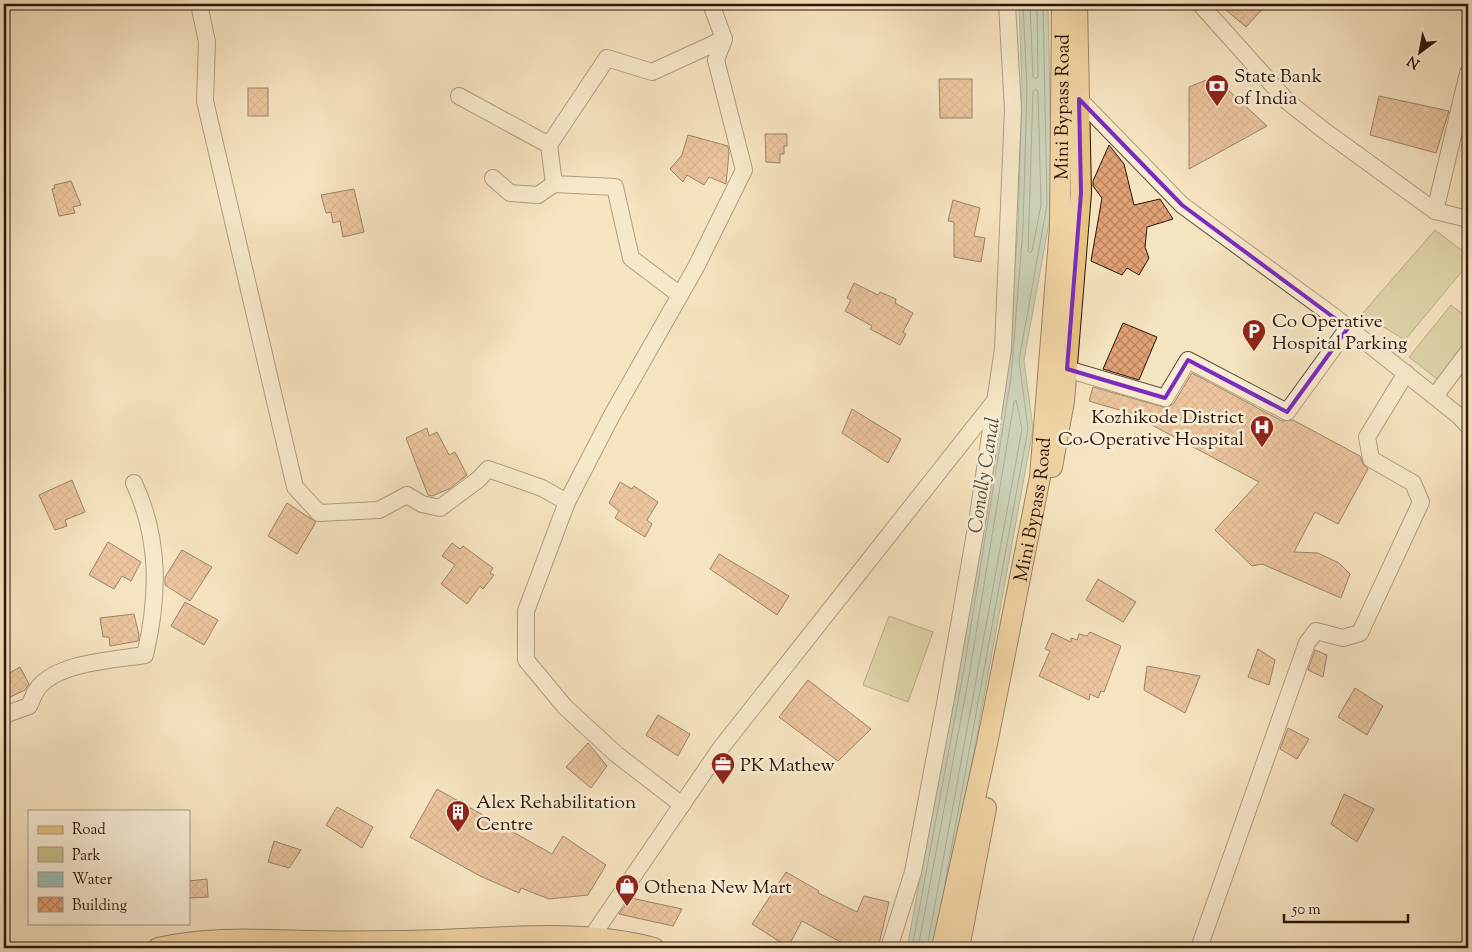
<svg xmlns="http://www.w3.org/2000/svg" width="1472" height="952" font-family="'Sorts Mill Goudy',serif">
<defs>
<pattern id="building-cross-hatch" width="8" height="8" patternUnits="userSpaceOnUse" patternTransform="scale(1.25)"><rect width="8" height="8" fill="#e1a175"/><path d="M0 0l8 8M0 8l8-8" fill="none" stroke="#b7825e"/></pattern>
</defs>
<rect width="100%" height="100%" fill="#f5e4c0"/>
<filter id="stains"><feTurbulence type="fractalNoise" baseFrequency=".004" numOctaves="4"/><feColorMatrix values="0 0 0 0 .2 0 0 0 0 .09 0 0 0 0 .02 0 0 0 .5 -.17"/></filter>
<radialGradient id="worn" r=".72"><stop offset=".6" stop-color="#630" stop-opacity="0"/><stop offset="1" stop-color="#630" stop-opacity=".3"/></radialGradient>
<!-- green -->
<g fill="#c4c28d" stroke="#786c4a">
<polygon points="1435,230 1468,255 1468,264 1405,340 1362,314"/>
<polygon points="1451,305 1468,318 1468,347 1441,382 1409,357"/>
<polygon points="889,616 933,632 908,702 863,685"/>
</g>
<!-- water -->
<polygon fill="#9cbeb3" stroke="#6f7a6f" points="1019,4 1048,4 1052,206 1024,360 1033,429 938,948 907,948 959,669 1006,376 1018,228 1022,87"/>
<g fill="none" stroke-linecap="round" stroke-linejoin="round">
<!-- shore -->
<g stroke="#646a5e" stroke-width="1">
<polyline points="1030,4 1033,77 1036,79 1038,76 1037,4"/>
<polygon points="1036,89 1038,92 1041,205 1032,251 1030,253 1028,251 1033,92"/>
<polyline points="945,883 1028,429 1019,360 1047,205 1043,4"/>
<polyline points="912,948 964,669 1011,377 1023,228 1027,87 1023,4"/>
<polyline points="918,948 970,670 1014,402 1016,400 1022,429 927,948"/>
</g>
</g>
<!-- building -->
<g fill="url(#building-cross-hatch)" stroke="#2c1508">
<polygon points="1219,4 1267,4 1246,27"/>
<polygon points="1214,77 1267,126 1189,169 1189,87"/>
<polygon points="939,79 972,79 972,118 940,118"/>
<rect x="248" y="88" width="20" height="28"/>
<polygon points="1379,96 1449,111 1436,153 1370,135"/>
<polygon points="765,134 787,134 787,146 784,146 784,154 780,154 780,163 766,162"/>
<polygon points="688,135 728,146 729,153 726,184 709,177 704,185 687,175 683,182 670,169 682,155"/>
<polygon points="1109,145 1124,164 1134,205 1160,199 1173,219 1147,227 1145,247 1149,258 1139,275 1127,268 1122,275 1091,261 1102,198 1093,186 1093,181"/>
<polygon points="71,181 81,205 73,207 75,213 59,216 52,189 55,188 54,185"/>
<polygon points="354,189 364,232 343,237 340,221 333,223 331,212 326,213 321,195"/>
<polygon points="953,200 980,208 974,236 985,238 981,262 954,257 954,222 948,221"/>
<polygon points="854,283 878,295 880,292 896,299 895,303 913,313 903,332 906,334 900,345 870,329 872,326 845,311 851,300 847,298"/>
<polygon points="1123,323 1157,337 1139,380 1103,369"/>
<polygon points="1192,373 1282,421 1293,420 1360,456 1363,464 1368,469 1338,524 1315,512 1294,552 1318,553 1339,563 1350,574 1341,598 1262,564 1252,566 1215,530 1259,482 1148,423 1150,419 1089,401 1093,387 1167,408 1174,403"/>
<polygon points="852,409 901,439 888,463 842,433"/>
<polygon points="427,428 429,436 437,432 449,455 455,452 467,475 449,489 432,496 428,495 406,438"/>
<polygon points="72,480 85,512 65,520 67,526 55,530 39,495"/>
<polygon points="620,482 632,489 634,486 658,502 647,520 652,524 645,537 615,518 619,511 609,503"/>
<polygon points="287,503 316,522 297,554 268,536"/>
<polygon points="108,542 141,562 131,581 122,576 114,589 89,575"/>
<polygon points="452,543 460,549 463,546 493,568 490,573 494,575 483,589 480,586 467,604 441,584 455,565 442,556"/>
<polygon points="182,550 212,567 190,601 165,585 165,577"/>
<polygon points="719,554 789,596 777,615 710,569"/>
<polygon points="1098,579 1136,602 1123,622 1086,600"/>
<polygon points="185,602 218,620 204,645 171,626"/>
<polygon points="134,614 139,635 138,641 110,646 109,637 103,637 100,618"/>
<polygon points="1090,632 1121,646 1104,692 1101,691 1098,698 1090,694 1089,700 1039,676 1050,651 1045,649 1052,633 1071,642 1071,638 1077,640 1079,634 1087,636"/>
<polygon points="1258,649 1275,660 1269,685 1248,677"/>
<polygon points="1315,650 1327,655 1323,677 1308,670"/>
<polygon points="1147,666 1200,676 1185,713 1144,690"/>
<polygon points="20,667 29,684 25,690 4,700 4,676"/>
<polygon points="808,680 871,729 838,761 779,717"/>
<polygon points="1355,688 1383,706 1367,735 1338,717"/>
<polygon points="658,715 690,734 678,756 646,735"/>
<polygon points="1288,728 1309,739 1297,759 1280,749"/>
<polygon points="588,743 607,766 591,788 566,767"/>
<polygon points="437,789 552,854 563,836 606,865 588,895 549,899 521,888 519,893 480,876 410,837"/>
<polygon points="1344,794 1374,809 1357,842 1331,824"/>
<polygon points="337,807 373,827 362,848 326,825"/>
<polygon points="274,841 301,850 289,868 268,862"/>
<polygon points="786,872 819,891 818,893 857,912 864,896 889,902 878,948 843,948 844,944 802,921 788,947 752,924"/>
<polygon points="207,879 208,897 189,898 189,881"/>
<polygon points="631,898 682,909 673,926 619,914"/>
</g>
<g fill="none" stroke-linecap="round" stroke-linejoin="round">
<!-- minor casing -->
<g stroke="#5e4936" stroke-width="18">
<g id="minor">
<polyline points="199,4 207,42 205,101 295,487 319,513 379,510 407,495 422,504 440,508 479,479 488,469 542,488 567,502"/>
<polyline points="1200,4 1288,102 1326,132 1435,211 1468,219"/>
<polyline points="459,96 549,145"/>
<polyline points="1079,99 1182,205 1336,318 1459,416 1468,426"/>
<polyline points="493,178 510,193 538,195 554,184"/>
<polyline points="1435,211 1468,73"/>
<polyline points="680,295 631,258 615,187 554,184 549,145 607,58 652,72 724,39"/>
<polyline points="1067,369 1165,398 1188,360 1287,412 1348,328"/>
<polyline points="1435,396 1468,352"/>
<path d="M 4,715 L 29,706 C 32,700 34,693 38,688 C 58,662 115,660 145,655 C 159,596 160,539 134,483"/>
<polyline points="682,805 616,754 565,707 526,660 526,611 567,502 612,415 696,267 744,170 716,60 724,39 711,4"/>
<polyline points="584,948 720,749 994,402"/>
<polyline points="889,948 913,872 947,693 977,522 1003,349 1013,109 1007,4"/>
<polyline points="1199,948 1307,643 1316,631 1343,638 1360,633 1421,502 1413,483 1371,459 1367,437 1406,373"/>
</g>
</g>
<!-- major casing -->
<g stroke="#2c1508" stroke-width="22">
<g id="major">
<polyline points="1052,467 1064,401 1081,193 1077,4"/>
<path d="M 158,948 C 209,936 262,940 313,941 C 342,942 372,941 401,941 C 484,941 573,926 654,948"/>
<path id="s1" d="M 942,948 L 987,744 L 1040,477 L 1060,227 L 1062,4"/>
<polyline points="959,948 986,808"/>
</g>
</g>
<!-- minor -->
<use href="#minor" stroke="#f8edd6" stroke-width="16"/>
<!-- major -->
<use href="#major" stroke="#eac280" stroke-width="20"/>
</g>
<!-- marked area -->
<path d="M0 0H1472V952H0ZM 1079,99 L 1182,205 L 1348,328 L 1287,412 L 1188,360 L 1165,398 L 1067,369 L 1081,193 Z" fill="#f5e4c0" fill-opacity=".55" fill-rule="evenodd"/>
<path fill="none" stroke="#7b2cbf" stroke-width="4" stroke-linejoin="round" d="M 1079,99 L 1182,205 L 1348,328 L 1287,412 L 1188,360 L 1165,398 L 1067,369 L 1081,193 Z"/>
<!-- icons -->
<defs>
<g id="bank-pin" transform="scale(1.25)"><path d="M0 17L-7.5 6A9.5 9.5 0 1 1 7.5 6Z" fill="#8f2418" stroke="#f8edd6"/><path d="M-6-4H6V4H-6ZM0-2.3a2.3 2.3 0 1 0 0 4.6a2.3 2.3 0 1 0 0-4.6Z" fill="#fff"/></g>
<g id="parking-pin" transform="scale(1.25)"><path d="M0 17L-7.5 6A9.5 9.5 0 1 1 7.5 6Z" fill="#8f2418" stroke="#f8edd6"/><path d="M-3.5-5.5H1a3.5 3.5 0 0 1 0 7H-1V5.5H-3.5ZM-1-3.4V-.6H.8a1.4 1.4 0 0 0 0-2.8Z" fill="#fff"/></g>
<g id="hospital-pin" transform="scale(1.25)"><path d="M0 17L-7.5 6A9.5 9.5 0 1 1 7.5 6Z" fill="#8f2418" stroke="#f8edd6"/><path d="M-5-5h3v3.5h4V-5h3V5h-3V1.5h-4V5h-3Z" fill="#fff"/></g>
<g id="office-pin" transform="scale(1.25)"><path d="M0 17L-7.5 6A9.5 9.5 0 1 1 7.5 6Z" fill="#8f2418" stroke="#f8edd6"/><path d="M-6-3h4V-5.5h4V-3h4V5H-6ZM-1-4.5V-3h2v-1.5ZM-6 0V1H6V0Z" fill="#fff"/></g>
<g id="building-pin" transform="scale(1.25)"><path d="M0 17L-7.5 6A9.5 9.5 0 1 1 7.5 6Z" fill="#8f2418" stroke="#f8edd6"/><path d="M-4-6H4V6H1V3H-1V6H-4ZM-2.5-4.3h1.7v1.8h-1.7ZM.8-4.3h1.7v1.8H.8ZM-2.5-1h1.7V.8h-1.7ZM.8-1h1.7V.8H.8Z" fill="#fff"/></g>
<g id="shop-pin" transform="scale(1.25)"><path d="M0 17L-7.5 6A9.5 9.5 0 1 1 7.5 6Z" fill="#8f2418" stroke="#f8edd6"/><path d="M-5-2.5h2.3a2.7 3.5 0 0 1 5.4 0H5L5.5 6h-11ZM-1.5-2.5h3a1.5 2.3 0 0 0-3 0Z" fill="#fff"/></g>
</defs>
<g fill-rule="evenodd">
<use href="#bank-pin" x="1217" y="86"/>
<use href="#parking-pin" x="1254" y="331"/>
<use href="#hospital-pin" x="1262" y="427"/>
<use href="#office-pin" x="723" y="764"/>
<use href="#building-pin" x="458" y="812"/>
<use href="#shop-pin" x="627" y="886"/>
</g>
<g text-anchor="middle" stroke-width="5" stroke-linejoin="round" paint-order="stroke">
<!-- poi labels -->
<g font-size="19" fill="#2c1508" stroke="#f8edd6" text-anchor="start">
<text x="1234" y="82">State Bank<tspan x="1234" dy="22">of India</tspan></text>
<text x="1272" y="327">Co Operative<tspan x="1272" dy="22">Hospital Parking</tspan></text>
<text x="1244" y="423" text-anchor="end">Kozhikode District<tspan x="1244" dy="22">Co-Operative Hospital</tspan></text>
<text x="740" y="771">PK Mathew</text>
<text x="476" y="808">Alex Rehabilitation<tspan x="476" dy="22">Centre</tspan></text>
<text x="644" y="893">Othena New Mart</text>
</g>
<!-- street labels -->
<g font-size="19" fill="#2c1508" stroke="#f8edd6">
<text dy="7" stroke="none"><textPath href="#s1" startOffset="852">Mini Bypass Road</textPath></text>
<text dy="7" stroke="none"><textPath href="#s1" startOffset="448">Mini Bypass Road</textPath></text>
</g>
<!-- water labels -->
<g font-size="20" font-style="italic" fill="#535044" stroke="#f8edd6">
<text transform="translate(983 475) rotate(-81)" y="7">Conolly Canal</text>
</g>
</g>
<!-- margin -->
<rect width="1472" height="952" fill="none" stroke="#f5e4c0" stroke-width="20"/>
<rect x="5" y="5" width="1462" height="942" fill="none" stroke="#2c1508" stroke-width="2.5"/>
<rect x="10" y="10" width="1452" height="932" fill="none" stroke="#2c1508"/>
<!-- legend -->
<rect x="28" y="810" width="162" height="115" fill="#f8edd6" stroke="#a69784"/>
<rect x="38" y="826" width="25" height="8" fill="#eac280" stroke="#a69784"/>
<text x="72" y="834" font-size="15" fill="#2c1508">Road</text>
<rect x="38" y="847" width="25" height="15" fill="#c4c28d" stroke="#a69784"/>
<text x="72" y="860" font-size="15" fill="#2c1508">Park</text>
<rect x="38" y="872" width="25" height="15" fill="#9cbeb3" stroke="#a69784"/>
<text x="72" y="884" font-size="15" fill="#2c1508">Water</text>
<rect x="38" y="897" width="25" height="15" fill="url(#building-cross-hatch)" stroke="#a69784"/>
<text x="72" y="910" font-size="15" fill="#2c1508">Building</text>
<!-- north arrow -->
<g transform="translate(1420 52) rotate(212)" stroke="#f8edd6" stroke-width="4" paint-order="stroke">
<path d="M0-4L9 19L0 12L-9 19Z" fill="#2c1508"/>
<text y="-8" font-size="14" font-weight="bold" text-anchor="middle" fill="#2c1508">N</text>
</g>
<!-- scale -->
<path d="M1284 914v8h124v-8" fill="none" stroke="#2c1508" stroke-width="2.5"/>
<text x="1292" y="914" font-size="15" fill="#2c1508" stroke="#f8edd6" stroke-width="4" paint-order="stroke">50 m</text>
<rect width="100%" height="100%" filter="url(#stains)"/>
<rect width="100%" height="100%" fill="url(#worn)"/>
</svg>
